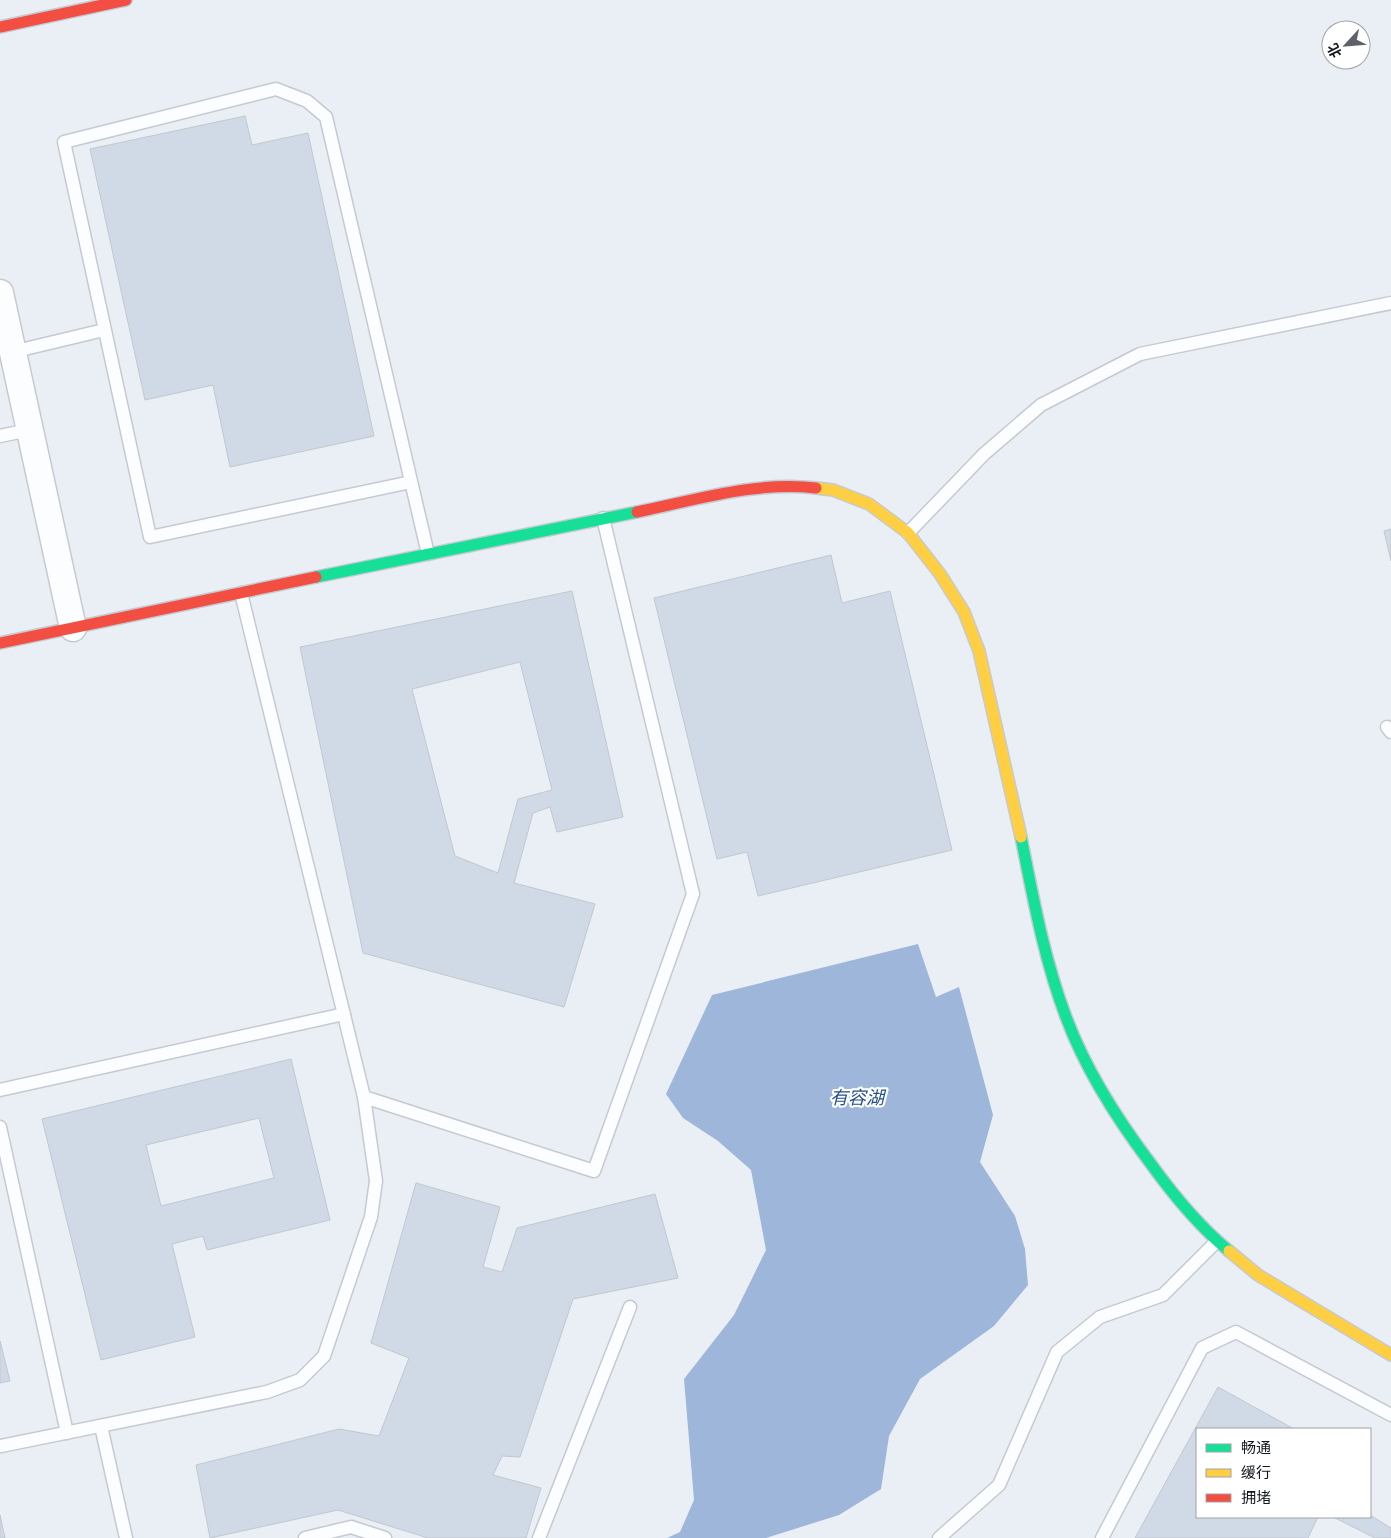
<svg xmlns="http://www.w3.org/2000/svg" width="1391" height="1538" font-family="Helvetica,'Noto Sans SC',sans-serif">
<rect width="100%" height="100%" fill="#eaeff6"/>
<!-- water -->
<polygon fill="#9db6d9" points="918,944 936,997 959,987 993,1115 980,1162 1015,1216 1025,1249 1028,1285 994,1326 920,1379 889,1436 881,1489 839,1515 766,1538 667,1538 680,1532 694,1500 684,1379 734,1315 766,1250 751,1170 718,1141 683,1118 666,1094 712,995"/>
<!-- building -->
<g fill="#d0dae6" stroke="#c2c7ce" fill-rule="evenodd">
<polygon points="245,116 252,145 308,133 374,436 230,467 213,385 145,400 90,149"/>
<polygon points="1391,529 1391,561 1384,531"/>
<polygon points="831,555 842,603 890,591 952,850 758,896 747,852 717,859 654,598"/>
<path d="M 572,591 L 623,817 L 557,832 L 550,807 L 533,813 L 514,883 L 595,904 L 564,1007 L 363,953 L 300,647 ZM 520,662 L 552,790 L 518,799 L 498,873 L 455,856 L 412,689 Z"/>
<path d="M 291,1059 L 330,1220 L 207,1250 L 203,1236 L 172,1244 L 195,1337 L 101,1360 L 42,1119 ZM 259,1118 L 274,1178 L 161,1206 L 146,1145 Z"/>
<polygon points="416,1183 500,1207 483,1267 502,1272 517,1228 655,1194 678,1278 573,1299 520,1457 502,1456 493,1475 541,1488 526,1538 428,1538 338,1510 210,1538 196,1465 339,1429 379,1436 409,1358 371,1343"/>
<polygon points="0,1341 10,1381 0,1383"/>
<polygon points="1218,1387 1294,1429 1197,1429 1197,1517 1318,1517 1308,1538 1135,1538"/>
<polygon points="0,1515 5,1538 0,1538"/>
<polygon points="1370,1515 1391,1528 1391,1538 1375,1538 1333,1517 1370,1517"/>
</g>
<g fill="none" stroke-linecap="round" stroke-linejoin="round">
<!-- lane casing -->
<g stroke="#c5cad1" stroke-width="15">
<g id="lane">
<polyline points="12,352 104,330"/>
<polyline points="0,436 29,430"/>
<polyline points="411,482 150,537 64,142 276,89 307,101 326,117 428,554"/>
<polyline points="908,533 984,454 1041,405 1140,354 1391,303"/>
<polyline points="1387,727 1391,732"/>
<polyline points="0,1090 344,1014"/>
<polyline points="364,1097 594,1171 693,894 603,518"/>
<polyline points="0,1127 67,1433"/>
<polyline points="101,1426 126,1538"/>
<polyline points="1,1446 267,1392 300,1380 324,1356 371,1217 376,1181 364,1097 241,593"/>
<polyline points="305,1538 351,1527 385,1538"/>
<polyline points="539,1538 630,1307"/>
<polyline points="939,1538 999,1485 1057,1352 1100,1317 1163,1295 1217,1241"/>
<polyline points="1102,1538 1202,1348 1236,1332 1391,1415"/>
</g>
</g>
<!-- street casing -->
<g stroke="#c5cad1" stroke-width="29">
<polyline id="street" points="0,293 73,628"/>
</g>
<!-- fast casing -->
<g stroke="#c5cad1" stroke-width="14">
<g id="fast">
<polyline points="316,577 637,512"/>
<path d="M 1021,837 C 1033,897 1044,959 1066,1017 C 1086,1071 1117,1119 1151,1164 C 1174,1196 1199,1226 1229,1251"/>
</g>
</g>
<!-- slow casing -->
<g stroke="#c5cad1" stroke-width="14">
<g id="slow">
<polyline points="816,488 833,490 869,504 908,533 940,574 964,612 979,651 1021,837"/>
<polyline points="1229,1251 1258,1275 1391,1355"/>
</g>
</g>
<!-- jam casing -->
<g stroke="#c5cad1" stroke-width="14">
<g id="jam">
<polyline points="0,27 126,0"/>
<path d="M 637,512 C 696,500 756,481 816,488"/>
<polyline points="0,643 316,577"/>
</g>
</g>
<!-- lane -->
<use href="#lane" stroke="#fcfdfe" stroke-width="12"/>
<!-- street -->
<use href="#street" stroke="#fcfdfe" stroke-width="26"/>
<!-- fast -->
<use href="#fast" stroke="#16e098" stroke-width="11"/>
<!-- slow -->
<use href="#slow" stroke="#ffcf43" stroke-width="11"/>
<!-- jam -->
<use href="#jam" stroke="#f24e42" stroke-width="11"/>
</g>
<g text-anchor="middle" stroke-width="4.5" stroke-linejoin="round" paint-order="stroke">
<!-- water labels -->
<g font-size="18" font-style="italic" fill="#244f8a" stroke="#fff">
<text x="857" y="1104">有容湖</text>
</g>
</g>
<!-- legend -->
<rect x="1196" y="1428" width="175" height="90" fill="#ffffff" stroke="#a0a2a5"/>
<rect x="1206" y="1444" width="25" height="8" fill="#16e098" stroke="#a0a2a5"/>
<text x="1241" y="1453" font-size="15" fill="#11161e">畅通</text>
<rect x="1206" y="1469" width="25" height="8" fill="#ffcf43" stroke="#a0a2a5"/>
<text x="1241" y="1478" font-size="15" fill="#11161e">缓行</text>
<rect x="1206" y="1494" width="25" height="8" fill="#f24e42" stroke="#a0a2a5"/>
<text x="1241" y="1503" font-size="15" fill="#11161e">拥堵</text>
<!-- north arrow -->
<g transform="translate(1346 45) rotate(244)"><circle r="24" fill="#ffffff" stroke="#a0a2a5"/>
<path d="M0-4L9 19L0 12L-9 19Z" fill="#5d626a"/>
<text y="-8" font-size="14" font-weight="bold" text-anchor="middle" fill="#11161e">北</text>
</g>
</svg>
